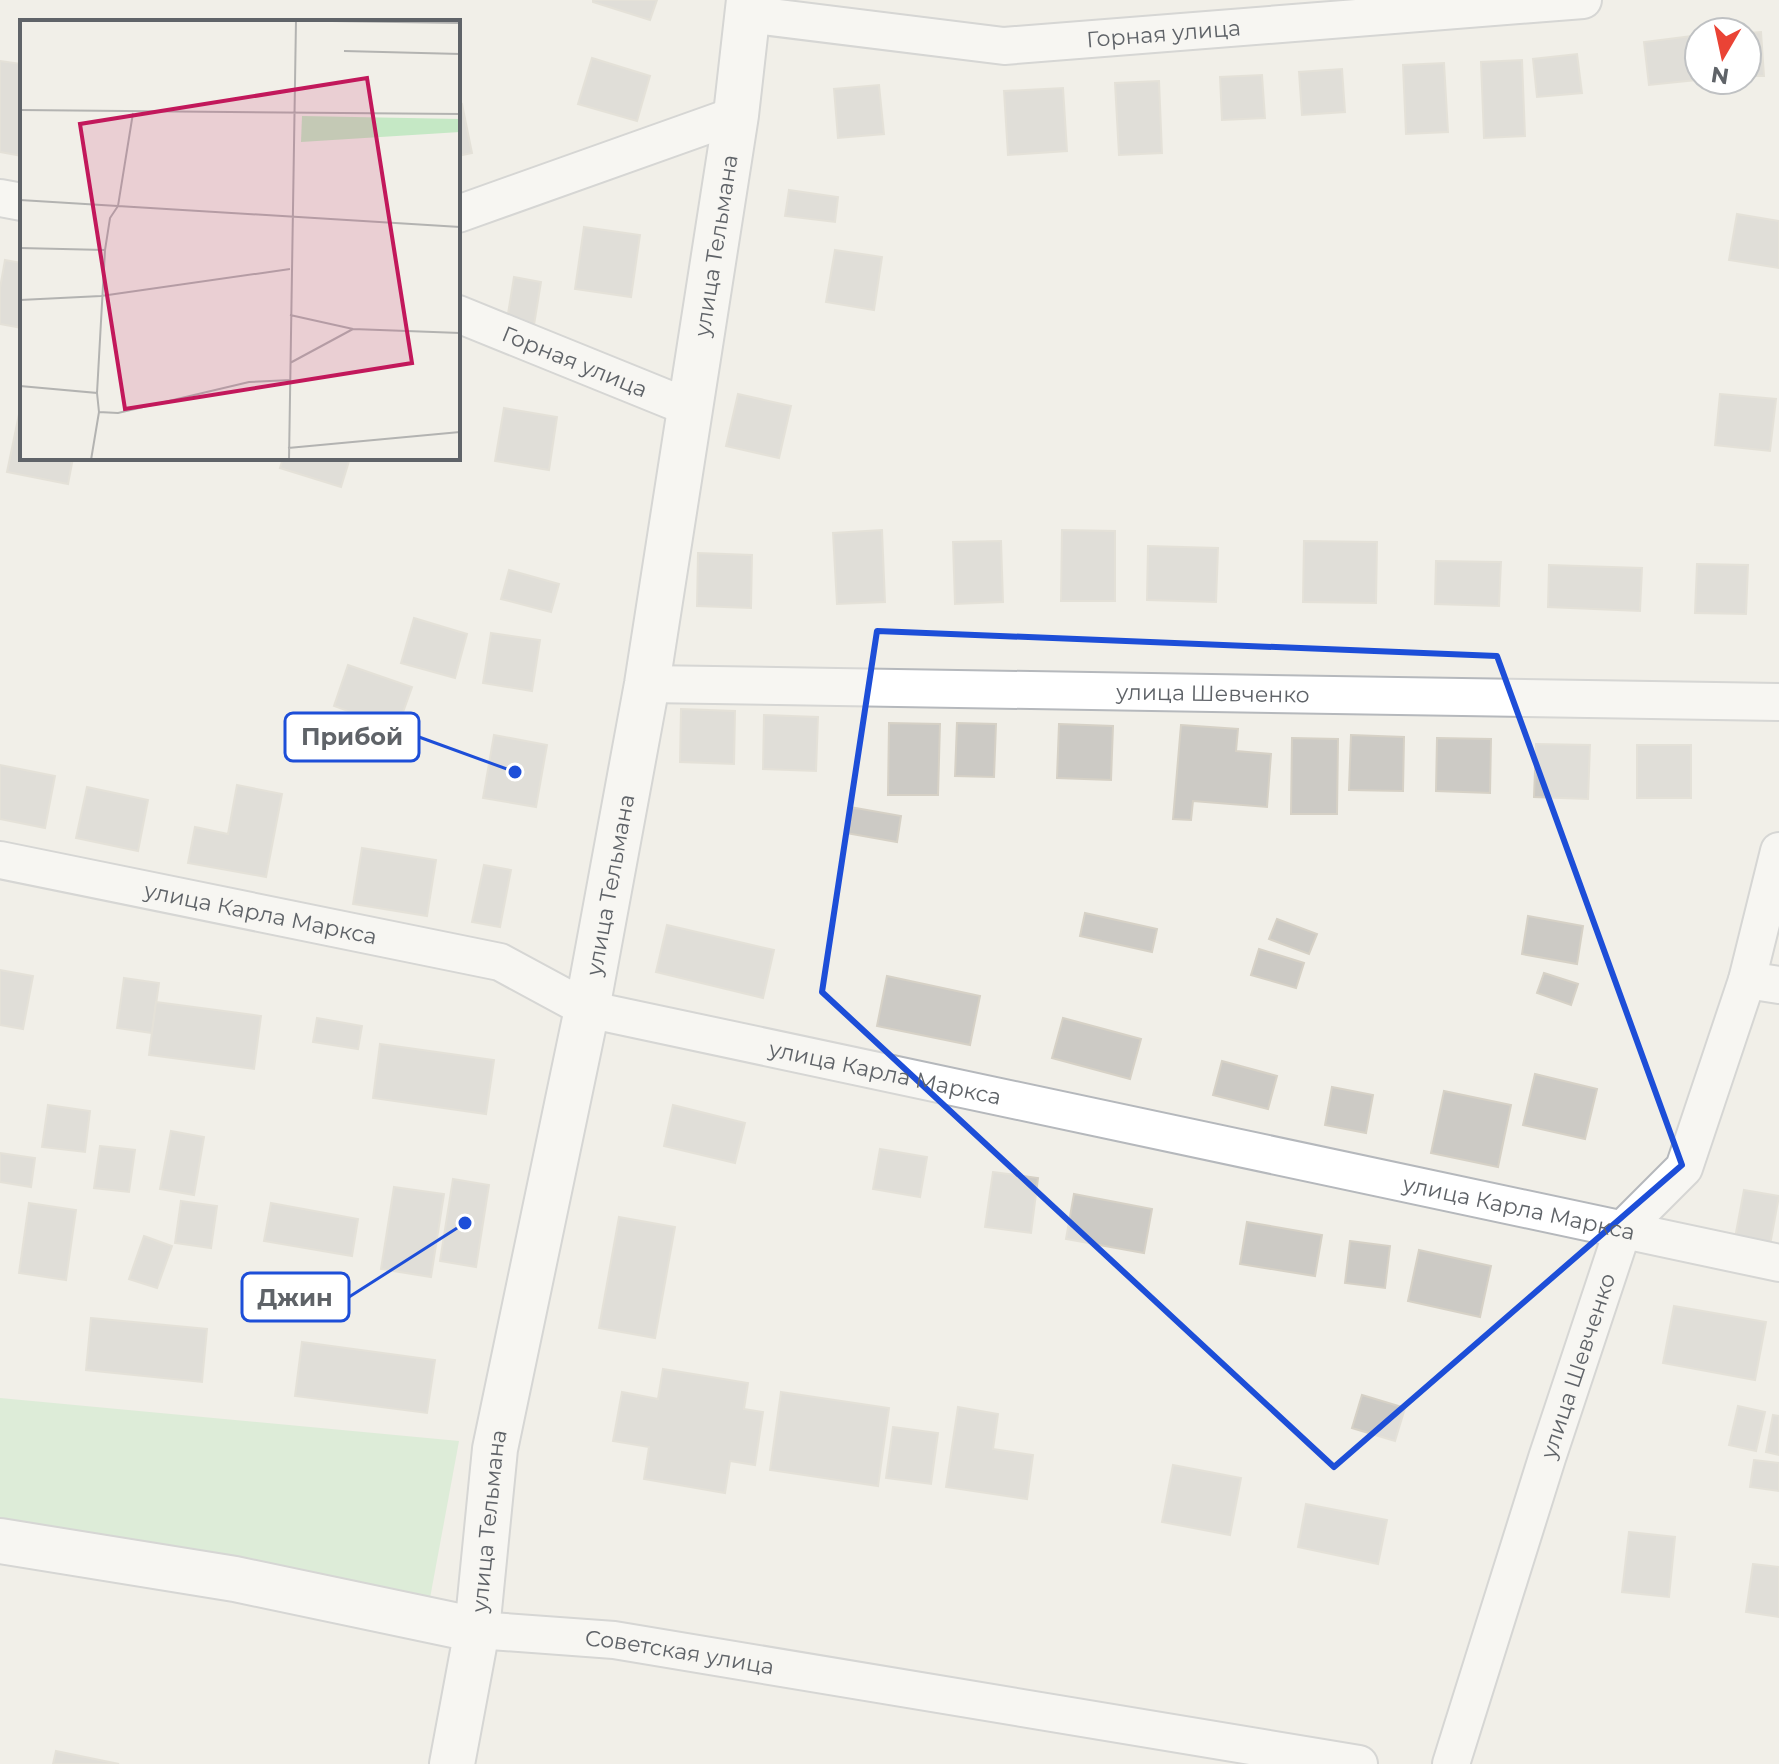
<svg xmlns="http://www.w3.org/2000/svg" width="1779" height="1764" font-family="Montserrat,sans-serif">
<rect width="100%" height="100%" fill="#f1efe8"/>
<!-- green -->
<polygon fill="#c5e8c5" points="0,1398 459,1441 430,1598 0,1521"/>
<!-- building -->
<g fill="#cccac5" stroke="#d6d1c6" stroke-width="2">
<polygon points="593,0 657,0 650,20 593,2"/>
<polygon points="1761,32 1764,76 1747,76 1747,33"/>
<polygon points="1691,36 1696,80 1649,85 1644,42"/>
<polygon points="1577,54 1582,93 1537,97 1533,59"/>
<polygon points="592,58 650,76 637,121 578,104"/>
<polygon points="1522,60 1525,136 1484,138 1481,62"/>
<polygon points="0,61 22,64 22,156 0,152"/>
<polygon points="1444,63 1448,132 1406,134 1403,65"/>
<polygon points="1342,69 1345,112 1302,115 1299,72"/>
<polygon points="1262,75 1265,118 1222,120 1220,77"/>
<polygon points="1159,81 1162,153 1119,155 1115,83"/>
<polygon points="879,85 884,134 838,138 834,89"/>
<polygon points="1063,88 1067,151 1008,155 1004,91"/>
<polygon points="462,104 472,153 458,156 458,105"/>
<polygon points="789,190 838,197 835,222 785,216"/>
<polygon points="1737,214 1779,221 1779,268 1729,260"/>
<polygon points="584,227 640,235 631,297 575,289"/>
<polygon points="835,250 882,257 874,310 826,302"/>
<polygon points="5,260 22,263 22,328 0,324 0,288"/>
<polygon points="514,277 541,282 534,325 507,320"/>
<polygon points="738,394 791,406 779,458 726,446"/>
<polygon points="1720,394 1776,399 1770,451 1715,445"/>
<polygon points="22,400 22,458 73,458 68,484 7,472"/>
<polygon points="504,408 557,417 549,470 495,461"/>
<polygon points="283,458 350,458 341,487 280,468"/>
<polygon points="882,530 885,602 837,604 833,533"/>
<polygon points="1062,530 1115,531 1115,601 1061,601"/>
<polygon points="1001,541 1003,602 955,604 953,542"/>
<polygon points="1304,541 1377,542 1376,603 1303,602"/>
<polygon points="1148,546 1218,548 1216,602 1147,600"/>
<polygon points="698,553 752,555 751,608 697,606"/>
<polygon points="1436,561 1501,562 1499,606 1435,604"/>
<polygon points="1697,564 1748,565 1746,614 1695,613"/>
<polygon points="1549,565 1642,568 1640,611 1548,607"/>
<polygon points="509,570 559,584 551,612 501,599"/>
<polygon points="414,618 467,634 455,678 401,663"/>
<polygon points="491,633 540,640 532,691 483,683"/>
<polygon points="348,665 412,687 397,729 334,706"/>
<polygon points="681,709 735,711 734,764 680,762"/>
<polygon points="764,715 818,717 816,771 763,769"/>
<polygon points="889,723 940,724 938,795 888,795"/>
<polygon points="957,723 996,724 994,777 955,776"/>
<polygon points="1059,724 1113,726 1111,780 1057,778"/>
<polygon points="1181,725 1238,729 1236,751 1271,754 1267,807 1193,801 1191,820 1173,819"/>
<polygon points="494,735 547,745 536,807 483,798"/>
<polygon points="1351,735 1404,737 1403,791 1349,790"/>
<polygon points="1292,738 1338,739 1337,814 1291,814"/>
<polygon points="1437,738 1491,739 1490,793 1436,791"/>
<polygon points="1536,744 1590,745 1588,799 1534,797"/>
<rect x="1637" y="745" width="54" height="53"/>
<polygon points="0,765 55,776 45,828 0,819"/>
<polygon points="237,785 282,794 266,877 188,863 195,827 228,834"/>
<polygon points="87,787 148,800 138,851 76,838"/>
<polygon points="850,807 901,816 897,842 846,833"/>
<polygon points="362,848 436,860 427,916 353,904"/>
<polygon points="484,865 511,870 500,927 472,922"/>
<polygon points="1085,913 1157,929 1152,952 1080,936"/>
<polygon points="1528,916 1583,926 1577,964 1522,954"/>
<polygon points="1277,919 1317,934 1309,954 1269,939"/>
<polygon points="667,925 774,950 763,998 656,972"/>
<polygon points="1259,949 1304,963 1296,988 1251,975"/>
<polygon points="0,970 33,976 23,1029 0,1025"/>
<polygon points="1544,973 1578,984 1571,1005 1537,993"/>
<polygon points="887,976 980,996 970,1045 877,1026"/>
<polygon points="124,978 159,983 152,1033 117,1028"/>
<polygon points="156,1002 261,1016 254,1069 149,1055"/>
<polygon points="317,1018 362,1026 358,1049 313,1042"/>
<polygon points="1063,1018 1141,1039 1130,1079 1052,1058"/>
<polygon points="380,1044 494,1060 486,1114 373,1098"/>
<polygon points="1222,1061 1277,1076 1268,1109 1213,1095"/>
<polygon points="1535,1074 1597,1089 1585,1139 1523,1125"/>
<polygon points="1332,1087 1373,1095 1366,1133 1325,1125"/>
<polygon points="1444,1091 1511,1105 1498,1167 1431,1153"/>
<polygon points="48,1105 90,1111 85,1152 42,1147"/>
<polygon points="673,1105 745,1123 735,1163 664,1146"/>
<polygon points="171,1131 204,1137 194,1195 160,1189"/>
<polygon points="100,1146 135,1150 129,1192 94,1188"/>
<polygon points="880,1149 927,1157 920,1197 873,1189"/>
<polygon points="0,1153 35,1158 31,1187 0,1182"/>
<polygon points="993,1172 1038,1178 1031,1233 985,1227"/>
<polygon points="453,1179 489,1185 476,1267 440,1261"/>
<polygon points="394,1187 444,1194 431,1277 381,1269"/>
<polygon points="1744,1190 1779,1196 1770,1245 1735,1238"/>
<polygon points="1074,1194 1152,1209 1144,1253 1066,1239"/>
<polygon points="181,1201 217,1206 211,1248 175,1243"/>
<polygon points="29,1203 76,1210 66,1280 19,1273"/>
<polygon points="271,1203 358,1219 352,1256 264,1241"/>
<polygon points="619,1217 675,1227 655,1338 599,1328"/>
<polygon points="1247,1222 1322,1235 1315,1276 1240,1264"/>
<polygon points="144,1236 172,1246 157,1288 129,1279"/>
<polygon points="1350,1241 1390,1246 1385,1288 1345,1283"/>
<polygon points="1419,1250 1491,1266 1480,1317 1408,1301"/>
<polygon points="1674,1306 1766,1322 1755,1380 1663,1363"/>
<polygon points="91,1318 207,1329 202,1382 86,1370"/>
<polygon points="302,1342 435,1360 427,1413 295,1396"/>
<polygon points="663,1369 748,1383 744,1409 763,1412 755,1465 730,1461 725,1493 644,1479 649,1447 613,1441 622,1392 658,1399"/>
<polygon points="781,1392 889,1408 878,1486 770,1470"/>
<polygon points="1362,1395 1405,1408 1395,1441 1352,1428"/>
<polygon points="1738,1406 1765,1412 1756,1451 1729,1445"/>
<polygon points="958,1407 998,1414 993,1449 1033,1455 1027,1499 946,1487"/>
<polygon points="1773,1415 1779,1416 1779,1455 1766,1452"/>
<polygon points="893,1427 938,1433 931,1484 886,1478"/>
<polygon points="1754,1460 1779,1463 1779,1491 1750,1487"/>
<polygon points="1173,1465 1241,1478 1230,1535 1162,1522"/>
<polygon points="1306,1504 1387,1520 1378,1564 1298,1547"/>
<polygon points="1629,1532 1675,1537 1669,1597 1622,1592"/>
<polygon points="1753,1564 1779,1567 1779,1617 1746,1612"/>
<polygon points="56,1751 119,1764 53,1764"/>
</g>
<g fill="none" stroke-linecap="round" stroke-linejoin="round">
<!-- minor casing -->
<g stroke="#b5b8bc" stroke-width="40">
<g id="minor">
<path id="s1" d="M 746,14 L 1004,46 L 1583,0"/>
<polyline points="0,198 22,202"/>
<polyline points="458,214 736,115"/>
<path id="s2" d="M 458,314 L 690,408"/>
<path id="s3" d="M 647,684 L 1779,702"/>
<path id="s4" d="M 0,860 L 500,962 L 587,1009 L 1779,1263"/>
<polyline points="1747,980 1779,985"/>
<path id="s5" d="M 477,1630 L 614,1640 L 1359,1764"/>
<path id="s6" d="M 1451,1764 L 1547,1458 L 1623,1229 L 1684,1168 L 1747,980 L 1779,851"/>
</g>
</g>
<!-- tertiary casing -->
<g stroke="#b5b8bc" stroke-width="48">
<g id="tertiary">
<polyline points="0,1541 235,1579 477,1630"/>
<path id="s7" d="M 452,1764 L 477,1630 L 495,1449 L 587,1009 L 647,684 L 736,115 L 749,0"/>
</g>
</g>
<!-- minor -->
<use href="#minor" stroke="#fff" stroke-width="36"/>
<!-- tertiary -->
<use href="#tertiary" stroke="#fff" stroke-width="44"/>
</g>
<!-- marked area -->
<path d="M0 0H1779V1764H0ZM 877,631 L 1497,656 L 1682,1165 L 1334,1467 L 822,992 Z" fill="#f1efe8" fill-opacity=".55" fill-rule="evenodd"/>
<path fill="none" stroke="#1d4ed8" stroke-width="6" stroke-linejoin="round" d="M 877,631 L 1497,656 L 1682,1165 L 1334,1467 L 822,992 Z"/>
<g text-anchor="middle" stroke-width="6" stroke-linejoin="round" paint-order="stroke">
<!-- street labels -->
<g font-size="22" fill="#5f6368" stroke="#fff">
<text dy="8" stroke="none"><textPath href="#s1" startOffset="420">Горная улица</textPath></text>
<text dy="8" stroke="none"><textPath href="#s7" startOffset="1542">улица Тельмана</textPath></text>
<text dy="8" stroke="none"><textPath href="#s2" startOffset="126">Горная улица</textPath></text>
<text dy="8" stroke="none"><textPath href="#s3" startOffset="566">улица Шевченко</textPath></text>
<text dy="8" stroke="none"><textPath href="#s7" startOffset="894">улица Тельмана</textPath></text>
<text dy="8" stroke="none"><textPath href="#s4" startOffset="266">улица Карла Маркса</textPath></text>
<text dy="8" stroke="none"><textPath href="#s4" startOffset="914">улица Карла Маркса</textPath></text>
<text dy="8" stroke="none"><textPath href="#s4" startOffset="1562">улица Карла Маркса</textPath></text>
<text dy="8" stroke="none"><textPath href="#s6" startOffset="418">улица Шевченко</textPath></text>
<text dy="8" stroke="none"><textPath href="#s7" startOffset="246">улица Тельмана</textPath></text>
<text dy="8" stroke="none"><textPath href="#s5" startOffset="204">Советская улица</textPath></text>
</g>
</g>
<!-- overview -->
<g transform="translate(20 20)">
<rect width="440" height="440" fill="#f1efe8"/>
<path d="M 282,96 L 440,99 L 440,112 L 281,122 Z" fill="#c5e8c5"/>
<path fill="none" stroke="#b3b3b1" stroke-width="2" d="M 248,0 L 440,3M 324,31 L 440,34M 0,90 L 440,94M 0,180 L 440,207M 0,228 L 85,230M 0,280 L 81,276 L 270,249M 270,295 L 333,309 L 440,313M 270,343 L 333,309M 0,366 L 77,373 L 79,392 L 98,393 L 229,362 L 271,360M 77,373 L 85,230 L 90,198 L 98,186 L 113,93M 268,428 L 440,412M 71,440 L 79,392M 269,440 L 276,0"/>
<path fill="#c2185b" fill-opacity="0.15" stroke="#c2185b" stroke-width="4" d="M 347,58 L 392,343 L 105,389 L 60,104 Z"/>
<rect width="440" height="440" fill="none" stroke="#5f6368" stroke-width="4"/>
</g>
<!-- callouts -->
<path fill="none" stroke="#1d4ed8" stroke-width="3" d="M515 772L419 737M465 1223L349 1297"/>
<g fill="#1d4ed8" stroke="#fff" stroke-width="3">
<circle cx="515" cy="772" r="8"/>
<circle cx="465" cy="1223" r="8"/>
</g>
<g fill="#fff" stroke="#1d4ed8" stroke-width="3">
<rect x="285" y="713" width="134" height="48" rx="8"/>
<rect x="242" y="1273" width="107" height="48" rx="8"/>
</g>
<g font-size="24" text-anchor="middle" font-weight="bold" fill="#5f6368">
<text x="352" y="745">Прибой</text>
<text x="295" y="1306">Джин</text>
</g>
<!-- north arrow -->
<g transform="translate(1723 56) rotate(189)"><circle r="38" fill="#ffffff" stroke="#bfc1c3" stroke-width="2"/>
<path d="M0-6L14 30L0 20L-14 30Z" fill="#ea4335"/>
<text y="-12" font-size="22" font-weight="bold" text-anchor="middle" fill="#5f6368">N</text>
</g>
</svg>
